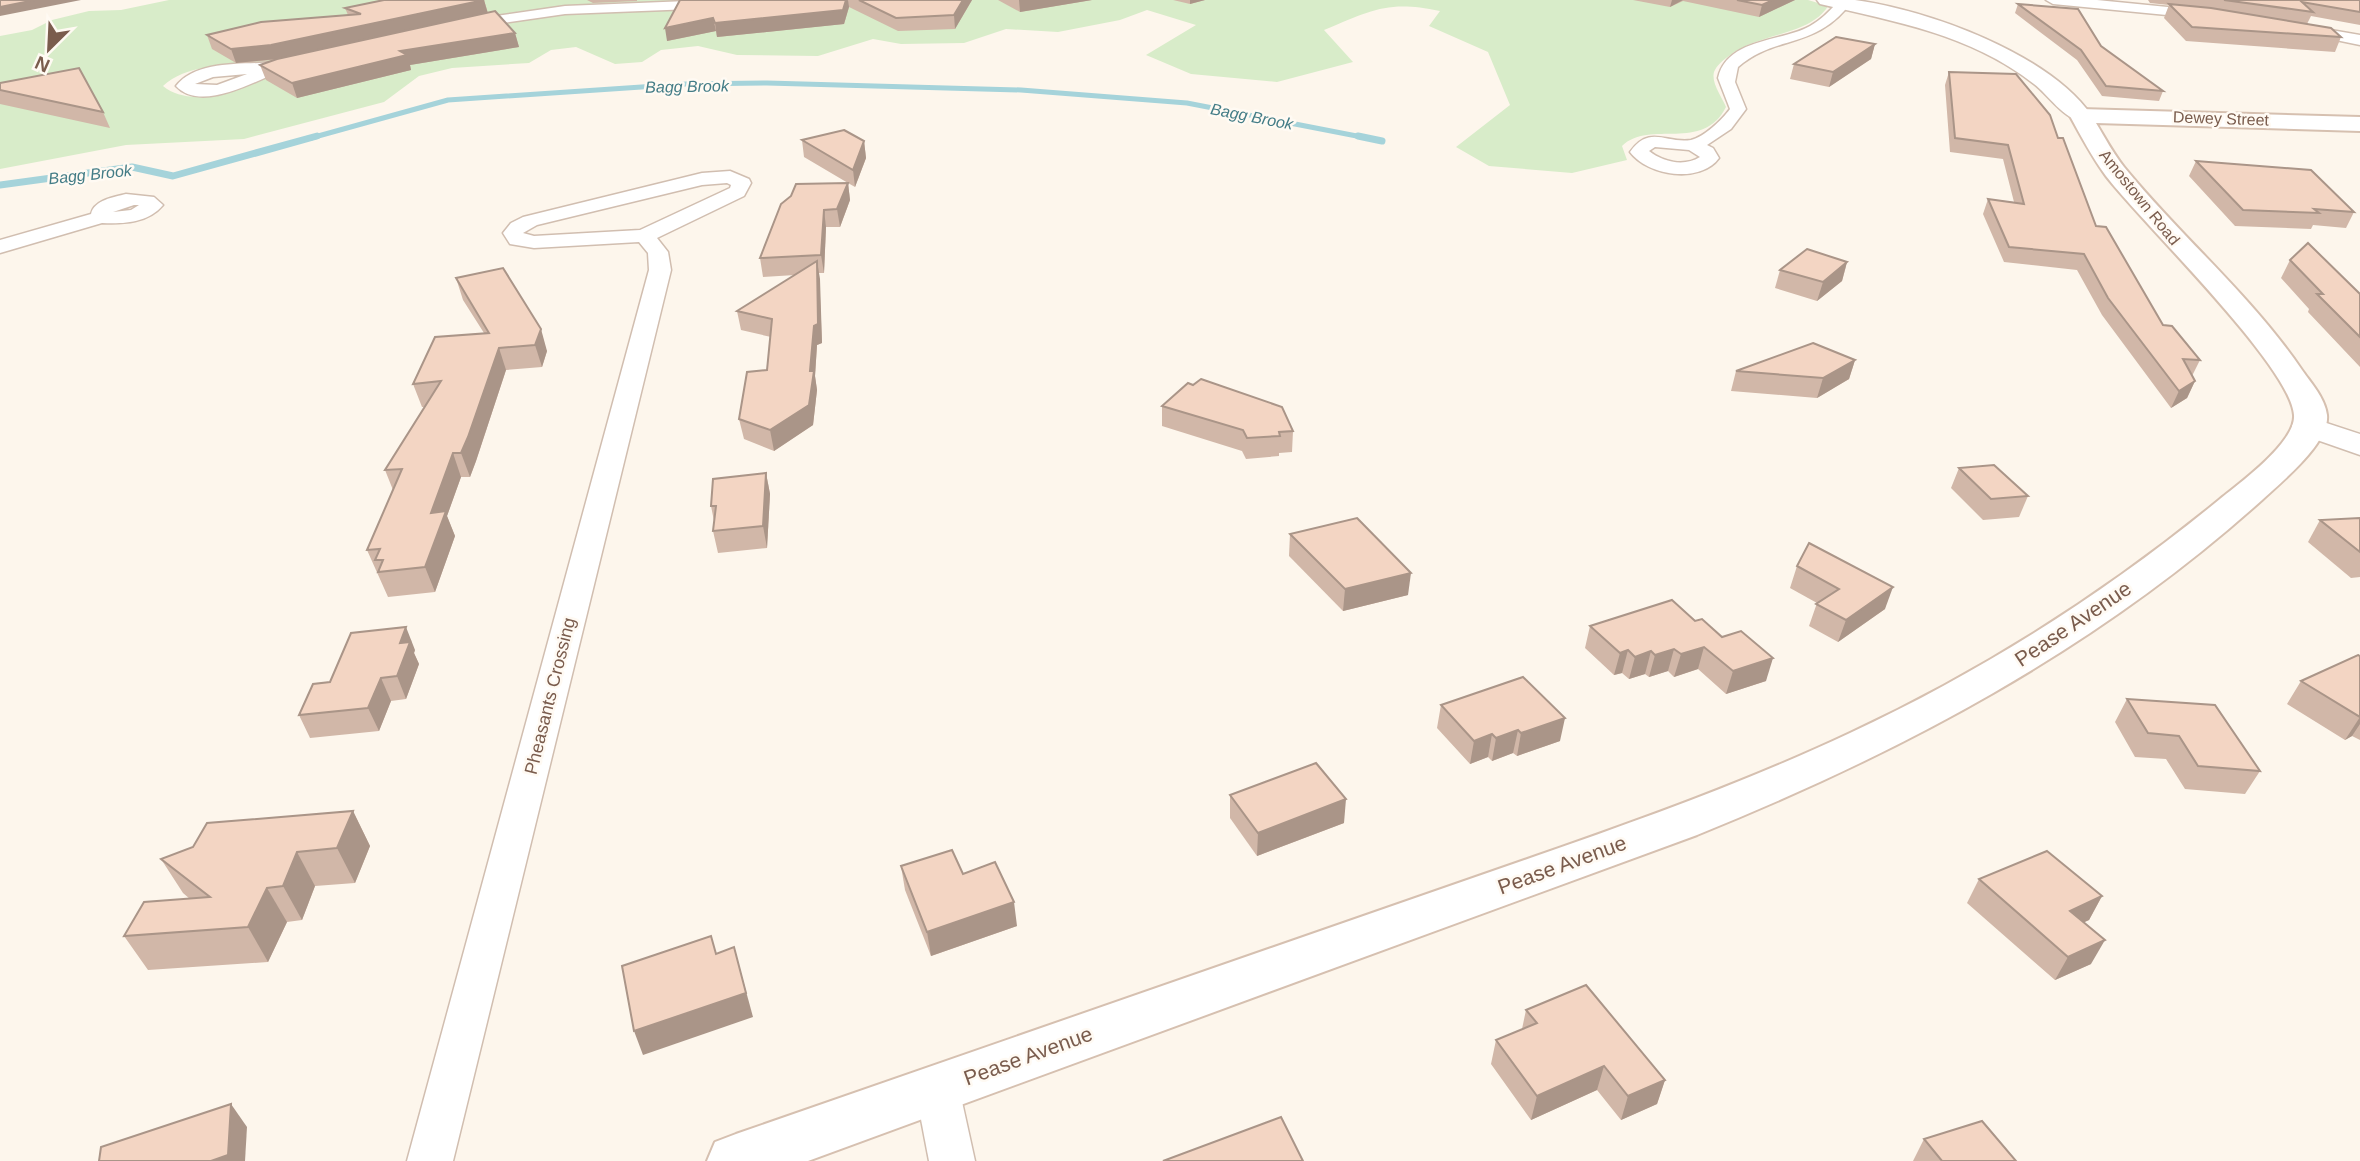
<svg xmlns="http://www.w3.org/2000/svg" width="2360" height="1161" font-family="Helvetica,sans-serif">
<rect width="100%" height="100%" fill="#fdf6ec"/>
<!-- green -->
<path fill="#d8ecc9" d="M 169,0 L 723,0 C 659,2 595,1 531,10 C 447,21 365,45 281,61 C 245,68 192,59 163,86 C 192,110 242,88 271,75 L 473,26 L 555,14 L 937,0 L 1808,0 L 1828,6 C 1810,36 1757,33 1729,56 C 1723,60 1717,65 1714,72 C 1711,83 1722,97 1726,107 C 1703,153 1650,119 1622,146 L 1627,160 L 1572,173 L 1489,166 L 1456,147 L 1510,105 L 1488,52 L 1429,26 L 1440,11 C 1388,0 1372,10 1324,30 L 1353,62 L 1277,82 L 1191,74 L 1146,55 L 1196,25 L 1147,10 L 1120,20 L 1058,32 L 1006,29 L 964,43 L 901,44 L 873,39 L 818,56 L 737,55 L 698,46 L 661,50 L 642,62 L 615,64 L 576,47 L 551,50 L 529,63 L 452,68 L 419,76 L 384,102 L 244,139 L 126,145 L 0,169 L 0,36 L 32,30 L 52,20 L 89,11 L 121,10 Z"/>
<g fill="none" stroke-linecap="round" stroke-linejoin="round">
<!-- stream-far1 -->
<polyline stroke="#a5d3da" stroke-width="5" points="311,138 448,100 686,84 767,83 1021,90 1187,103 1367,138"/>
<!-- stream -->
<g stroke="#a5d3da" stroke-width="7">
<polyline points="1358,136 1382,141"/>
<polyline points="0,185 132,167 173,176 317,136"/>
</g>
<!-- minor casing -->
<g stroke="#d1beb0" stroke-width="3">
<g id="minor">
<polygon points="712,0 723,1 725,4 718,8 565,14 461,29 454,25 461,21 565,6"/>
<path d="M 1839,0 L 1853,0 C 1816,51 1778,33 1738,67 L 1735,82 L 1746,109 L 1731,129 L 1707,145 L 1713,148 L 1719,158 C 1700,184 1648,176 1630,152 C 1650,124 1666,144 1691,140 C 1704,137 1722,120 1730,109 L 1718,78 C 1727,38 1782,42 1810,26 C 1821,20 1831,10 1839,0 ZM 1655,147 L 1689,150 L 1700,157 C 1684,167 1663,162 1649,151 Z"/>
<polygon points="2046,0 2097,0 2208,11 2215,15 2208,19 2053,4"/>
<polygon points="2302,25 2360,35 2360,45 2297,32 2295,29"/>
<path d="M 277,62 L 285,67 L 283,70 C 255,81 201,113 176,86 C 197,59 246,65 277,62 ZM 247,74 L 217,85 L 195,84 L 213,77 Z"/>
<path d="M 730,171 L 749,179 L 751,183 L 744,196 L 657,238 L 668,252 L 671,270 L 453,1161 L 407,1161 L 649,270 L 648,253 L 639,242 L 534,248 L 510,244 L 503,233 L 511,223 L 523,217 L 702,173 ZM 727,183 L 731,185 L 730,188 L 640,230 L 534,236 L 523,233 L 537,225 L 702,185 Z"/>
<path d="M 126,194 L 154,197 L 163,205 C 148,223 124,224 102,223 L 0,253 L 0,240 L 91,214 C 94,200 114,197 126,194 ZM 134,205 L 139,205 L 131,210 L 113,212 Z"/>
<polygon points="937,1069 952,1074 959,1088 975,1161 929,1161 915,1088 922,1074"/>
</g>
</g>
<!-- tertiary casing -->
<g stroke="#d1beb0" stroke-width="3">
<g id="tertiary">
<path d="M 1817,0 C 1830,0 1843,0 1855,0 C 1928,10 2048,53 2092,116 L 2088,120 C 2068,126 2049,95 2034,84 C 1970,34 1896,22 1820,4 Z"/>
<polygon points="2308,417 2360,434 2360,455 2297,433 2292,426 2297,419"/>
</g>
</g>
<!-- secondary casing -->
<g stroke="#d6c0b0" stroke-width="4">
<path id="secondary" d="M 2081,109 L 2360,117 L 2360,131 L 2096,123 C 2105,138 2113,153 2124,167 C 2181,237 2251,295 2302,370 C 2311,383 2325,398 2327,415 C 2330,443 2281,482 2262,500 C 2095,650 1904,751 1697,835 L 808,1161 L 707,1161 L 715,1142 L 736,1134 L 1536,856 C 1642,819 1748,781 1850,733 C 1983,671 2107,592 2220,499 C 2240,483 2296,442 2294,415 C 2290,365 2142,223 2106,176 C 2092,157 2081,136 2070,116 L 2073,111 Z"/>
</g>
<!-- minor -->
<use href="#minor" fill="#fff" fill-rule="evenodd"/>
<!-- tertiary -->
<use href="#tertiary" fill="#fff" fill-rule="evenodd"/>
<!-- secondary -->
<use href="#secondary" fill="#fff" fill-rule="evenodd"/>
</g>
<!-- wall -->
<g fill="#d1b7a8">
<polygon points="484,0 488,13 515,33 519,47 410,65 411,70 297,98 266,80 260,65 275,60 236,63 212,49 207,35 348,15 345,8"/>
<polygon points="587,0 637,0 637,1 593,3"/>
<polygon points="680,0 972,0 955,29 898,31 849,7 844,24 717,37 716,31 667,41"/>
<polygon points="998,0 1092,0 1020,12"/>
<polygon points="1173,0 1205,0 1190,4"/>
<polygon points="1633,0 1795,0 1759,17 1683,1 1670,7"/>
<polygon points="2148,0 2360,0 2360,25 2311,16 2307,24 2341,37 2335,52 2186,41 2164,18 2169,5 2150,3"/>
<polygon points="2018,4 2101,46 2163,91 2159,101 2102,96 2077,60 2015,13"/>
<polygon points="1875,44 1871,59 1829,87 1790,79 1794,64"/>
<polygon points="1949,72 2058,138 2096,226 2163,325 2200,360 2192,376 2195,381 2187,398 2171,408 2102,315 2077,270 2004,262 1983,214 1988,199 2014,202 2003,159 1950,152 1945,85"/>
<polygon points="0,83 103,112 110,128 0,104"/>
<polygon points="802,140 864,141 866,158 855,187 848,183 850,200 840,227 826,227 824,273 819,273 822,343 817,345 815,376 817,390 813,425 774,451 744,439 739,419 767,370 771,337 741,330 737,311 795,275 763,277 760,258 848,183 804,157"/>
<polygon points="2196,161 2354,212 2346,228 2313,225 2311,229 2235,226 2189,176"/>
<polygon points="2290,260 2360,294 2360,367 2308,312 2309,309 2281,278"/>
<polygon points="1847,262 1842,281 1817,301 1775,288 1780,270"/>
<polygon points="456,278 547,351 542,367 506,370 476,461 470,477 461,477 447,516 455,536 435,592 388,597 367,550 393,490 385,470 425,407 422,407 413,384 484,333 463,300"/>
<polygon points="1855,360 1849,379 1817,398 1731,391 1736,371"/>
<polygon points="1162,406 1293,431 1292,452 1279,453 1279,456 1246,459 1242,451 1162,426"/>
<polygon points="1959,468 2028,496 2019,517 1983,520 1951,488"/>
<polygon points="766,473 770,494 767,548 718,553 713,531 714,521 711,506"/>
<polygon points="2360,518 2360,577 2351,578 2308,542 2320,520"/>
<polygon points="1290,534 1408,595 1343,611 1289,556"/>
<polygon points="1797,566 1885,609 1838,642 1809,626 1817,603 1790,588"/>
<polygon points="1672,600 1766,681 1726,694 1698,669 1674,677 1668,671 1649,677 1645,674 1629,679 1622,673 1614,675 1585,648 1590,626"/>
<polygon points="415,650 414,653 419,664 406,699 391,701 379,731 310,738 299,715 330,682"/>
<polygon points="2360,656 2360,740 2352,736 2345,740 2287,704 2301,681"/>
<polygon points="2127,699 2260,771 2245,794 2185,789 2166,759 2135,757 2115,722"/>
<polygon points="1441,705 1560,741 1517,756 1513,753 1492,761 1488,757 1470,764 1437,728"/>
<polygon points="1230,795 1344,823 1257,856 1230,818"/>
<polygon points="353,811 370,846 355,883 315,886 302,920 287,922 268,962 148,970 124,936 190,899 183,893 161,859"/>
<polygon points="901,866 963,874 1017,926 931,956 905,890"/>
<polygon points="1979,879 2102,896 2089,920 2084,922 2091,964 2055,980 1967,903"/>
<polygon points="1526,1010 1665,1080 1657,1104 1621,1120 1597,1090 1531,1120 1491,1064 1496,1040 1522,1029"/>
<polygon points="1924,1139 2016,1161 1913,1161"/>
</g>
<!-- shaded-wall -->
<g fill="#aa9588">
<polygon points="35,0 81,0 0,16 0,7"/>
<polygon points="484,0 488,14 277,59 236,63 231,49"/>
<polygon points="848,0 849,7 844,24 717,37 715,23"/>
<polygon points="963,0 972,0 955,29 954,15"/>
<polygon points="1019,0 1092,0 1020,12"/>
<polygon points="1190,0 1205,0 1190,4"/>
<polygon points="1672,0 1683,0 1670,7"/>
<polygon points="1773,0 1795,0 1759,17 1762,5"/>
<polygon points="713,18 716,31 667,41 665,28"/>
<polygon points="515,33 519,47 410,65 411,70 297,98 292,83 400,51"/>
<polygon points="1875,44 1871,59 1829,87 1833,72"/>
<polygon points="864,141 866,158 855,187 853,170"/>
<polygon points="848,183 850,200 840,227 837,209"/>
<polygon points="824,210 826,227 824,273 821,255"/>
<polygon points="817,261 820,279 822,343 817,345 815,376 817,390 813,425 774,451 770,430 810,371"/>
<polygon points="1847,262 1842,281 1817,301 1823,282"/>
<polygon points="541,329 547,351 542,367 535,345"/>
<polygon points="499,348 506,370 476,461 470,477 461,453"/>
<polygon points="1855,360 1849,379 1817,398 1823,378"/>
<polygon points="2195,381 2187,398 2171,408 2179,391"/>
<polygon points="453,453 461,477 447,516 455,536 435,592 425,567 431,513"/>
<polygon points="766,473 770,494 767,548 763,526"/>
<polygon points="1411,573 1408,595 1343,611 1345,589"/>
<polygon points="1893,587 1885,609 1838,642 1846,620"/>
<polygon points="406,627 415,650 414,653 419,664 406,699 397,676 400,643"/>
<polygon points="1704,647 1698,669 1674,677 1681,654"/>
<polygon points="1674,649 1668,671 1649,677 1655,655"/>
<polygon points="1628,650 1622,673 1614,675 1620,653"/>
<polygon points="1651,651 1645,674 1629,679 1635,657"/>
<polygon points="1773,658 1766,681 1726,694 1733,671"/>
<polygon points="381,678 391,701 379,731 368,708"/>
<polygon points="2360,717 2360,724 2352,736 2345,740"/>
<polygon points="1565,718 1560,741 1517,756 1521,733"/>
<polygon points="1518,730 1513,753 1492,761 1496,738"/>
<polygon points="1492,734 1488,757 1470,764 1474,741"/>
<polygon points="1346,799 1344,823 1257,856 1258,833"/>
<polygon points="353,811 370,846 355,883 337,848"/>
<polygon points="297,852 315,886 302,920 283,886"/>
<polygon points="267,888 287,922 268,962 248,927"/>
<polygon points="2102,896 2089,920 2057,935 2070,911"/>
<polygon points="1014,902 1017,926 931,956 927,932"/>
<polygon points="2105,940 2091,964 2055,980 2068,957"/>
<polygon points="734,947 753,1017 643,1055 634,1031"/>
<polygon points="1604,1066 1597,1090 1531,1120 1537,1096"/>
<polygon points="1665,1080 1657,1104 1621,1120 1628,1096"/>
<polygon points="231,1104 247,1127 245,1161 211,1161"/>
</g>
<!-- building -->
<g fill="#f3d5c3" stroke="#aa9588" stroke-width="2">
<polygon points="0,0 35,0 0,7"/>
<polygon points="384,0 484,0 271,45 231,49 207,35 261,22 361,14 345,8"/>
<polygon points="680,0 846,0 843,10 715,23 713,18 665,28"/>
<polygon points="859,0 963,0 954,15 896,18"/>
<polygon points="1737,0 1773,0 1762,5"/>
<polygon points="2224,0 2360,0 2360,12 2302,2 2313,12"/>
<polygon points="2018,4 2078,9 2101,46 2163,91 2106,86 2081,50"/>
<polygon points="2169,4 2211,8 2331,28 2341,37 2192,27"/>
<polygon points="495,11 515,33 400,51 407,55 292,83 260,65 277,59"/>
<polygon points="1836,37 1875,44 1833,72 1794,64"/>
<polygon points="79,68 103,112 0,90 0,83"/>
<polygon points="1949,72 2016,74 2050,115 2058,138 2063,138 2096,226 2106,227 2163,325 2172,326 2200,360 2183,359 2195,381 2179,391 2108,298 2084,254 2009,247 1988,199 2024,204 2008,145 1955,138"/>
<polygon points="844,130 864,141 853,170 802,140"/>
<polygon points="2196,161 2311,170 2354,212 2314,209 2319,213 2243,210"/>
<polygon points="848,183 837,209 824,210 821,255 760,258 781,204 791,196 796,184"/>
<polygon points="2308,243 2360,294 2360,337 2317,294 2323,294 2290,260"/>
<polygon points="1807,249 1847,262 1823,282 1780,270"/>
<polygon points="817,261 818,324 814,326 810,371 814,371 809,405 770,430 739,419 747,372 767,370 772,319 737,311"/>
<polygon points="503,268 541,329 535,345 499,348 468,437 461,453 453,453 431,513 446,511 425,567 378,572 383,560 375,560 380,549 367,550 402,469 385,470 441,381 413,384 435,337 489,333 456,278"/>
<polygon points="1813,343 1855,360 1823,378 1736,371"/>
<polygon points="1201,379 1282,407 1293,431 1279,432 1280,436 1247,438 1243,430 1162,406 1188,383 1193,385"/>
<polygon points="1994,465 2028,496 1991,499 1959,468"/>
<polygon points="766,473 763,526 713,531 716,506 711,506 713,479"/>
<polygon points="1357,518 1411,573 1345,589 1290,534"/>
<polygon points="2360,518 2360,552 2320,520"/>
<polygon points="1809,543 1893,587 1846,620 1816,604 1839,589 1797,566"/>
<polygon points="1672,600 1695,621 1702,619 1722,637 1741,631 1773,658 1733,671 1704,647 1681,654 1674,649 1655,655 1651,651 1635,657 1628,650 1620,653 1590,626"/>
<polygon points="406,627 400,643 410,642 397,676 381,678 368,708 299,715 313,684 330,682 351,633"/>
<polygon points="2358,655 2360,656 2360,717 2301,681"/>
<polygon points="1523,677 1565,718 1521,733 1518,730 1496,738 1492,734 1474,741 1441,705"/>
<polygon points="2127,699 2215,705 2260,771 2198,766 2179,736 2148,733"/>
<polygon points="1316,763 1346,799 1258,833 1230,795"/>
<polygon points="353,811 337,848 297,852 283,886 267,888 248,927 124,936 144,902 210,897 161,859 193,847 207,823"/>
<polygon points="952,850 963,874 995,862 1014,902 927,932 901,866"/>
<polygon points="2047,851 2102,896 2070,911 2105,940 2068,957 1979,879"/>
<polygon points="711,936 716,954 734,947 746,993 634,1031 622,966"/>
<polygon points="1586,985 1665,1080 1628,1096 1604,1066 1537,1096 1496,1040 1537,1023 1526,1010"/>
<polygon points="231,1104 228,1155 211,1161 99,1161 101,1147"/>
<polygon points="1281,1117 1303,1161 1163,1161"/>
<polygon points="1982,1121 2016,1161 1942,1161 1924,1139"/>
</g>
<g text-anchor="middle" stroke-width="5" stroke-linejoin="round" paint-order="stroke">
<!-- far-water labels -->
<g font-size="16" font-style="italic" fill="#437c86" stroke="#fffaf3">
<text transform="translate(687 86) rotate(-1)" y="6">Bagg Brook</text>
<text transform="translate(1252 116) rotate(11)" y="6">Bagg Brook</text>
<text transform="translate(90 174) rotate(-6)" y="6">Bagg Brook</text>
</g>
<!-- far-street labels -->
<g font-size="16" fill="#7a5c4d" stroke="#fffaf3">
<text transform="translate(2221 118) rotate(2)" y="6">Dewey Street</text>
<text transform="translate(2140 197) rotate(51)" y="6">Amostown Road</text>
</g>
<!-- street labels -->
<g font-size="18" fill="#7a5c4d" stroke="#fffaf3">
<text transform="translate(550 696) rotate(-76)" y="6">Pheasants Crossing</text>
</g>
<!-- near-street labels -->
<g font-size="21" fill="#7a5c4d" stroke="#fffaf3">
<text transform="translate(2073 624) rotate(-34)" y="7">Pease Avenue</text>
<text transform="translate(1562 865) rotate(-20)" y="7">Pease Avenue</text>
<text transform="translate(1028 1056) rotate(-20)" y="7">Pease Avenue</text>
</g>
</g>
<!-- north arrow -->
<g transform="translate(49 49) rotate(204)" stroke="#fffaf3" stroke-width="5" paint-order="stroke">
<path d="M0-5L12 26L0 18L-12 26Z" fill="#7a5c4d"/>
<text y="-10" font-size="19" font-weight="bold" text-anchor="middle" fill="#7a5c4d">N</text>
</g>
</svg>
